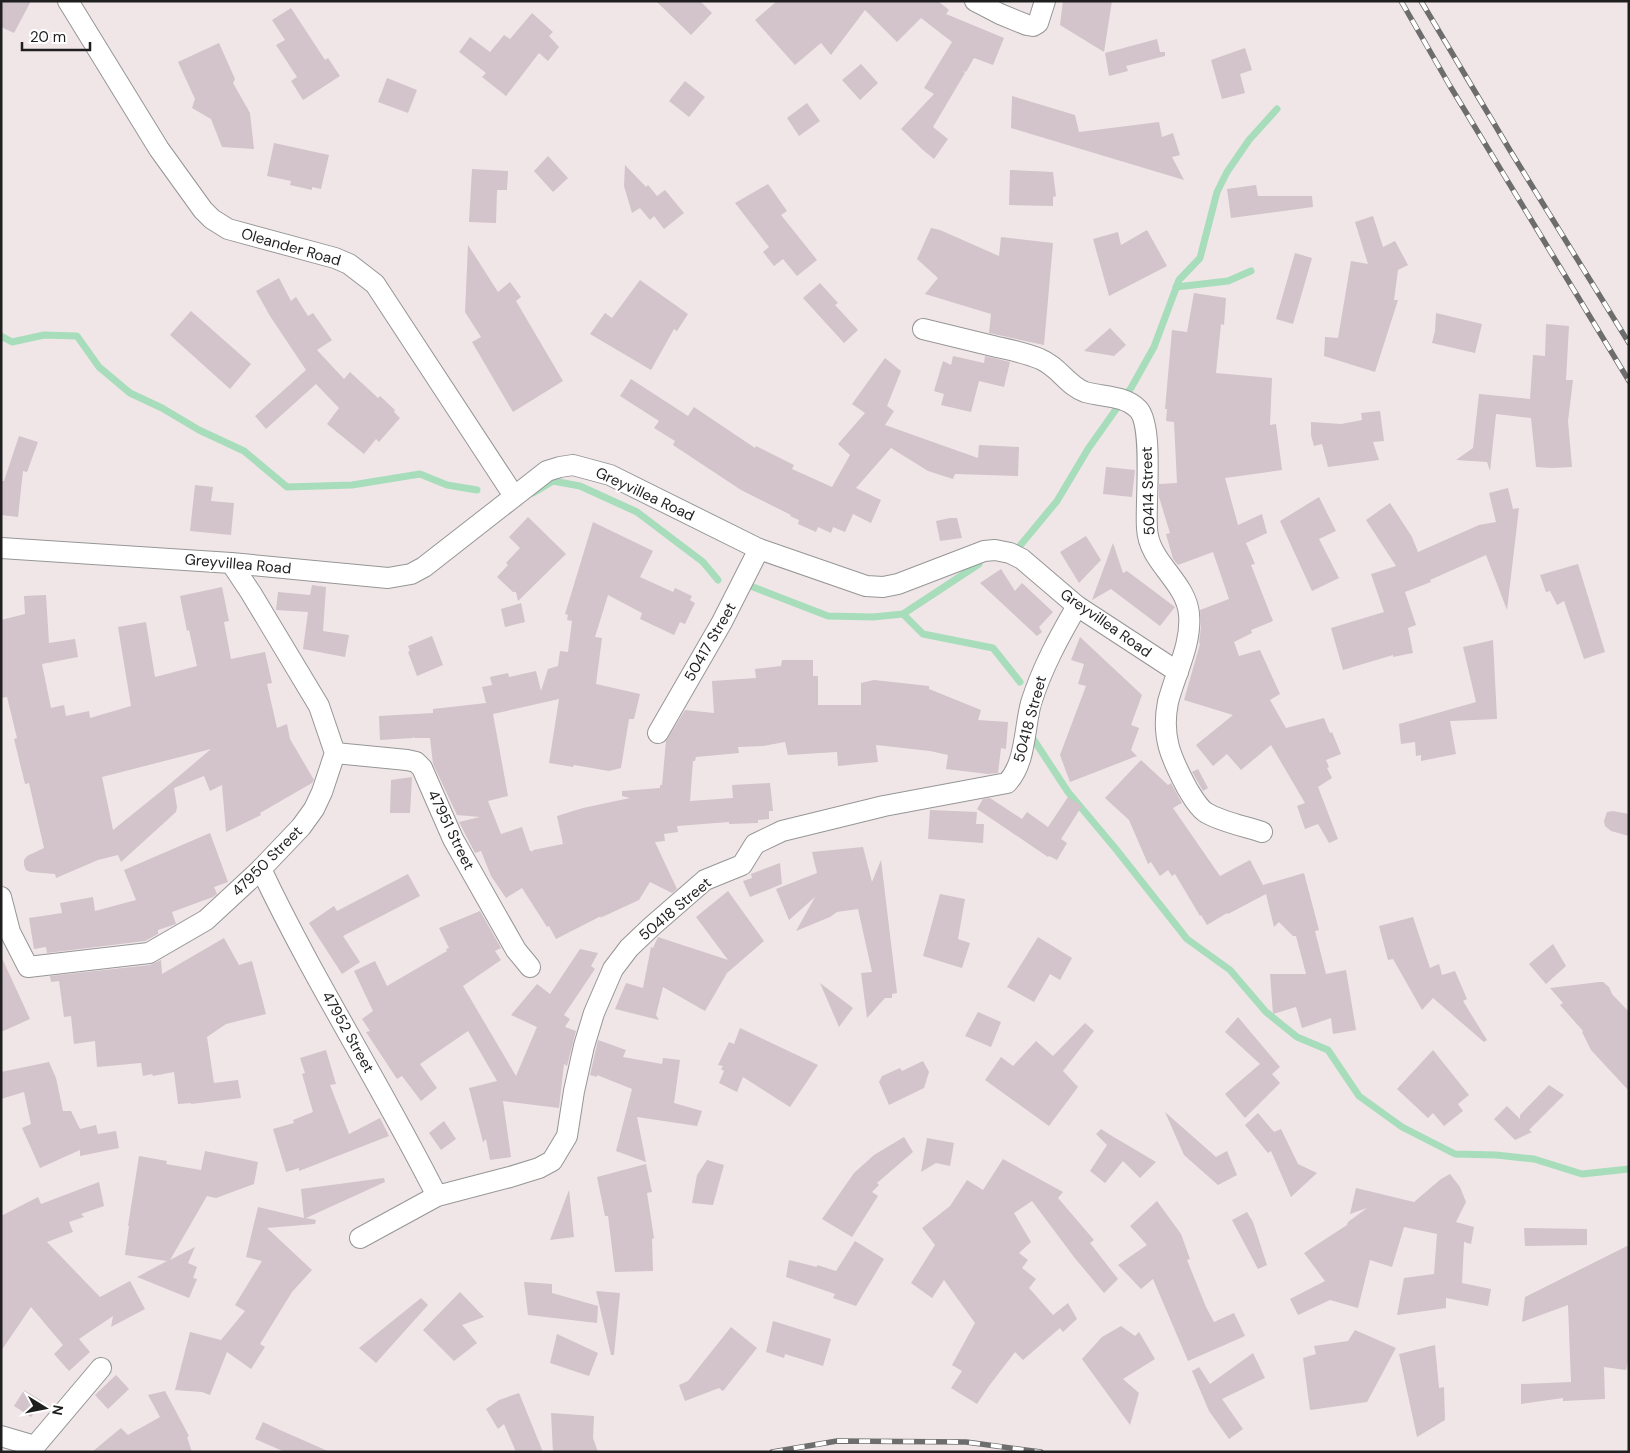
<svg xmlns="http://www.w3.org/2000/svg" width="1630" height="1453" font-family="'DM Sans',sans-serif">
<rect width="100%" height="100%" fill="#f0e6e8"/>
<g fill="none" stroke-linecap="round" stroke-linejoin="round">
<!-- stream -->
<g stroke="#a7ddbb" stroke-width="7">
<polyline points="1176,287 1228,281 1251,271"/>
<polyline points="1,336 12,342 44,335 77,336 99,367 130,393 162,408 199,430 244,451 287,487 352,485 420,474 447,485 477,490"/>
<polyline points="533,493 553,481 580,486 637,512 703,562 718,580"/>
<polyline points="1018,548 1057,501 1088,449 1131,388 1154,347 1179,280 1200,258 1217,192 1227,172 1249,140 1277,109"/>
<polyline points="753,587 828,616 873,617 903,614 979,564"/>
<polyline points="903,614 923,634 993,648 1020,682"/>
<polyline points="1030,734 1068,792 1115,848 1187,939 1230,970 1266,1012 1297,1037 1328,1050 1359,1096 1402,1127 1455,1154 1496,1155 1534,1159 1582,1174 1629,1169"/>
</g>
</g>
<!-- building -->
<g fill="#d3c3ca" fill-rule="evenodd">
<polygon points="1,1 31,1 14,33 1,27"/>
<polygon points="656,1 700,1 712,13 691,35"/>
<polygon points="777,1 938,1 949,10 946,14 1004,38 993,65 974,58 966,72 963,71 965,73 933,127 948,139 934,159 923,150 901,129 934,94 924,88 952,42 921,18 897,42 865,10 831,55 821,43 795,65 755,20"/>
<polygon points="1063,1 1112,1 1104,52 1060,25"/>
<polygon points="291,8 325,60 328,58 340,76 303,100 291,81 297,77 276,45 285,40 272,20"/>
<polygon points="532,13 553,32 549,36 559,47 548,61 539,53 506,96 482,77 486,73 459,52 470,37 490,52 504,35 510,39"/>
<polygon points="1157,39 1160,52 1165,52 1165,56 1126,66 1128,71 1109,76 1105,53"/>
<polygon points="219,43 235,79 233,83 250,113 254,149 222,147 211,119 192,108 195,99 178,62"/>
<polygon points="1245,48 1252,70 1240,74 1245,93 1222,99 1211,60"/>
<polygon points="861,64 878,83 860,100 842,80"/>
<polygon points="387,78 417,90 408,113 378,102"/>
<polygon points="685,81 705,97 689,117 669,101"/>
<polygon points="1012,96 1075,115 1079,132 1159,122 1162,137 1173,133 1180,155 1172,157 1184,180 1011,128"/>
<polygon points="807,103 820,121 799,136 787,118"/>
<polygon points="274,143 329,155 321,189 312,187 312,190 290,185 291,181 267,176"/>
<polygon points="548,156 568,178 553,192 534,171"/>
<polygon points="625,165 646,187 648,185 657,196 665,190 684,213 664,229 654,216 650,220 640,208 632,213 624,186"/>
<polygon points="472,169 508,171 507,190 497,190 496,223 469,222"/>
<polygon points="1010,170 1053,172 1056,196 1053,197 1053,206 1009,205"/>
<polygon points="768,184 787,211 781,215 817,260 797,276 783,259 774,266 763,252 769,247 735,203"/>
<polygon points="1256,185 1258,196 1312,196 1313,207 1231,218 1227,189"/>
<polygon points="1373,216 1383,247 1395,241 1408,265 1398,270 1394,300 1398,300 1375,372 1324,356 1325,337 1338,338 1351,261 1368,264 1355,222"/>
<polygon points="931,228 940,230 999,256 1001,237 1053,243 1044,345 989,333 991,314 925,294 938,278 917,259"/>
<polygon points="1147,230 1167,266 1109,296 1093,239 1118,232 1121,245"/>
<polygon points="468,245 498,292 510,282 521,297 516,301 563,381 513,412 472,342 481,337 465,312"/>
<polygon points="1295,253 1312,258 1293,324 1276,319"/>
<polygon points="279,278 291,301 296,297 308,316 313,313 332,340 317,350 344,379 350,372 378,398 380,396 395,410 394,412 400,418 379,442 376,439 364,454 327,424 339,408 316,384 266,429 255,416 306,370 270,316 256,291"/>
<polygon points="640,280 688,314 677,331 674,329 651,370 590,334 605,313 612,318"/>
<polygon points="820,283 838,303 835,305 858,330 844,343 803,298"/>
<polygon points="1194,293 1226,298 1224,325 1221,324 1216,373 1272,378 1270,425 1276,424 1282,470 1225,478 1238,525 1262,514 1267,533 1246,543 1255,564 1251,565 1273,621 1251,630 1252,633 1234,642 1239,656 1260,650 1280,694 1270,700 1286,728 1324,718 1330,733 1332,732 1341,754 1326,760 1329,767 1327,768 1332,778 1318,787 1338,839 1329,843 1318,824 1305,829 1297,806 1305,803 1271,745 1241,770 1227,754 1213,766 1196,745 1233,715 1184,700 1200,644 1199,643 1201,627 1200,610 1229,599 1213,552 1178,565 1173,559 1166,534 1170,533 1159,497 1159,484 1177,483 1174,422 1166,421 1167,409 1165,409 1172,330 1187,332"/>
<polygon points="191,311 251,364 230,389 170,335"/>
<polygon points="1436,313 1482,324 1475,353 1432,343 1435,331"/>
<polygon points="1546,324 1569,326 1566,380 1573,380 1568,421 1572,467 1552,468 1536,467 1531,418 1496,414 1490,471 1487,462 1456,460 1473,448 1479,394 1530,399 1533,355 1545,356"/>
<polygon points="1110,328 1126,345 1114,356 1084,351"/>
<polygon points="953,356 984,363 985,356 1010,362 1004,387 979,381 971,412 941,405 944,394 934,391 943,361 951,365"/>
<polygon points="885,358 901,371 887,406 894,411 885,425 978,458 979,445 1019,447 1018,476 955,474 953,479 928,471 891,448 856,488 881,500 871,523 853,514 845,532 833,527 831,533 818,527 816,532 798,524 799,520 790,516 791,515 741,490 673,445 675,441 654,428 659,421 620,396 631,379 688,416 694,407 755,448 756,446 794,465 792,469 832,487 850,455 838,444 865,413 852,404"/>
<polygon points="1380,411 1384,441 1373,442 1379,460 1328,467 1322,444 1314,446 1311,435 1311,422 1341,424 1362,420 1361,413"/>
<polygon points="19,436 38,442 27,472 23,471 18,517 1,515 1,481 4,481"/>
<polygon points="1106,467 1135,470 1132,497 1103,494"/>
<polygon points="195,485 213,487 211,501 234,503 231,535 190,531"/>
<polygon points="1508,488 1513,509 1519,508 1507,610 1486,555 1430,580 1431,582 1405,592 1416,625 1408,628 1413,653 1393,657 1393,655 1343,670 1331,628 1384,612 1371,574 1396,566 1366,520 1390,503 1412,537 1418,552 1479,525 1496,522 1489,493"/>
<polygon points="1319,497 1336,531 1319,539 1339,578 1312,591 1280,521"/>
<polygon points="528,517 566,554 518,601 516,592 513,592 497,577 508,565 506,563 520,548 509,537"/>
<polygon points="950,518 957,518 962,538 940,541 936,521"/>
<polygon points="593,522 653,551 640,577 673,592 675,588 692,596 690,600 695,603 685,624 680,622 674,635 640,619 642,613 608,595 595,637 602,638 596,684 640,694 634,719 629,719 621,768 609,771 574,765 573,767 549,763 559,699 493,714 508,796 488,801 501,834 522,827 530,851 532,851 532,853 533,850 563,844 557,816 583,808 630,798 622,796 622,791 660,788 660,785 662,785 666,741 685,710 714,713 712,681 756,678 755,669 781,666 782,660 813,660 813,676 818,676 818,705 861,705 861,683 874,680 929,686 929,689 981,710 978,720 1008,722 1006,749 1001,748 998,773 988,774 946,769 948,755 930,751 876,745 878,762 838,766 837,752 788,755 785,742 763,746 738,747 739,753 696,757 695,761 693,761 690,801 733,798 732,785 770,783 773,811 769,811 769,819 758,820 758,823 729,824 729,822 677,826 678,832 664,834 665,841 655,842 677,889 672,893 650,882 639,900 600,918 601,916 556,939 549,926 547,927 522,888 506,898 491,876 481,851 475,853 459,822 480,817 457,815 433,764 430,738 414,738 413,736 413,738 380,740 379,716 433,713 433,709 486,703 482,687 492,685 490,677 508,673 509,677 536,671 541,691 548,669 558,666 560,651 568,652 572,621 567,620 568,615 565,614"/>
<polygon points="1086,536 1101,560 1079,583 1060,552"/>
<polygon points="1113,543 1123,573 1127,571 1175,607 1160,626 1111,589 1092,600"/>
<polygon points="1578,564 1605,652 1584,659 1564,601 1557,605 1550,591 1546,592 1540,575"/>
<polygon points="1001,569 1015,591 1022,583 1053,612 1039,627 1042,632 1037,636 980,583"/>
<polygon points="312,585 326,587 323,631 349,635 345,657 303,649 308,612 276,610 278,592 310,595"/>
<path d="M 222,587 L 229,621 L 224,622 L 231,659 L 265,652 L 272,683 L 267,684 L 277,728 L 287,724 L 290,739 L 314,780 L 312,783 L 260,813 L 261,815 L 226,832 L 222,785 L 210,791 L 204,776 L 174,788 L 177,807 L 176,812 L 121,862 L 118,855 L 98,860 L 56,878 L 55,874 L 30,872 L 26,870 L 24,865 L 24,860 L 27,856 L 44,848 L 29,783 L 25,784 L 14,739 L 17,738 L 7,697 L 1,698 L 1,620 L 25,614 L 24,596 L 46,595 L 49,643 L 75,639 L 78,657 L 42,664 L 51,708 L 64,705 L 66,716 L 89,711 L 90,718 L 131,706 L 118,627 L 146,622 L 155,677 L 197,666 L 189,630 L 187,631 L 180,596 ZM 211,749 L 165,788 L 113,830 L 102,777 Z"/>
<polygon points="521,603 525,622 505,627 501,609"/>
<polygon points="432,636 443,665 417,676 408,652 410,651 408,646"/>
<polygon points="1080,637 1142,695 1131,725 1139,728 1131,750 1137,756 1070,782 1060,755 1086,686 1078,684 1084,664 1071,660"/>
<polygon points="1493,640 1497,719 1450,721 1456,754 1421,761 1421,755 1416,756 1415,742 1401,744 1399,724 1476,702 1463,647"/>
<polygon points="1141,760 1168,785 1171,783 1182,803 1173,808 1220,876 1250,860 1264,887 1263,885 1304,873 1319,930 1315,931 1326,974 1346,970 1356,1030 1333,1034 1331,1018 1302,1028 1296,1007 1273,1014 1270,974 1306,974 1296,936 1293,936 1279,922 1274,927 1266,894 1228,914 1227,913 1207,925 1201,915 1200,916 1175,874 1172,876 1168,870 1160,876 1151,862 1148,864 1129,820 1105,798"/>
<polygon points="1198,769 1208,788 1203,791 1192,772"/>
<polygon points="412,777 410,813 390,813 391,780"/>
<polygon points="1068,797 1082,806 1061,839 1067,843 1057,860 1049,856 1048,857 977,809 983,799 990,798 1022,819 1027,812 1048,827"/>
<polygon points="930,810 977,812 976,824 984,824 983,843 928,839"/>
<polygon points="1613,811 1629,814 1629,836 1611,831 1605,826 1604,821 1607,812"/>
<polygon points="210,833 228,882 214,887 217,894 213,897 172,912 176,924 158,930 158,934 145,941 47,953 46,947 34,949 29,918 62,913 60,903 93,897 95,911 136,900 124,870"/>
<polygon points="863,847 872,882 881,860 897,993 892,994 892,998 885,998 867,1018 861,973 872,972 858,909 837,912 830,917 796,931 815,897 789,920 776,889 817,873 812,852"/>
<polygon points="780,863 782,884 750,897 743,881 752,878 751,874"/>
<polygon points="408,874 420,896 343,936 360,962 342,974 309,923 334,906 337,911"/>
<polygon points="728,891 764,941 727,973 705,1011 663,987 656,1015 659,1020 615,1009 626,983 643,988 651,947 653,948 658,937 728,960 696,917"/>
<polygon points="940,894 965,899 958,939 970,943 962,968 923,956"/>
<polygon points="480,911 501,948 495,951 501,960 463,986 516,1076 537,1027 511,1015 537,984 550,994 580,949 598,953 591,966 595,969 564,1015 570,1019 565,1027 576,1031 567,1066 564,1064 559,1108 503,1101 511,1157 490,1160 486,1139 483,1142 469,1088 497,1081 468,1031 420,1064 437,1088 421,1101 402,1076 397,1079 366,1032 370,1031 362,1019 373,1011 354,971 375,961 387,986 447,951 446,949 449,948 439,928"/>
<polygon points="1413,917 1430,968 1439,964 1442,975 1455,971 1467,999 1463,1001 1487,1040 1484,1042 1433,998 1422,1010 1393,959 1388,960 1379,926"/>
<polygon points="1038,937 1072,958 1060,980 1050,974 1034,1002 1007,987"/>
<polygon points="224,938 239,965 252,961 266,1014 226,1024 207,1037 214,1083 238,1080 241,1098 191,1104 191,1103 178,1104 174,1072 153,1076 152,1074 143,1076 141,1063 97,1067 95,1041 74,1044 71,1016 64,1017 59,981 51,982 50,976 150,965 161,960 162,974"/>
<polygon points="1553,944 1566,966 1546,984 1529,964"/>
<polygon points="1,956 30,1019 1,1032"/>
<polygon points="1599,982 1603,982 1609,987 1612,994 1629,1012 1629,1091 1591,1050 1582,1032 1583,1031 1560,1005 1563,1003 1550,988"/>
<polygon points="820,983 853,1008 839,1027"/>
<polygon points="978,1012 1001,1022 991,1047 965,1036"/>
<polygon points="1238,1017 1280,1067 1272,1074 1280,1083 1245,1118 1225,1094 1260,1064 1225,1032"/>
<polygon points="1085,1023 1094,1031 1063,1071 1078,1087 1049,1126 985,1080 1001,1057 1013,1066 1036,1041 1053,1056"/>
<polygon points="740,1028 818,1065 790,1107 743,1077 737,1092 719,1083 724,1071 721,1069 723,1066 718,1065 729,1042 734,1044"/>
<polygon points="598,1040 626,1050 623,1057 662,1064 663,1058 680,1060 674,1103 702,1111 697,1126 637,1117 646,1162 616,1151 632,1089 597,1075 597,1077 590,1075"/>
<polygon points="326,1050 336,1084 330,1085 349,1134 380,1118 389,1136 299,1171 299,1168 286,1172 273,1129 294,1123 293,1120 313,1112 302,1074 305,1073 300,1058"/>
<polygon points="1433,1050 1469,1095 1458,1104 1463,1111 1444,1126 1433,1113 1428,1118 1397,1089"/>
<polygon points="923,1061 929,1072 924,1088 889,1105 879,1082 882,1076 900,1068 902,1071"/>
<polygon points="49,1062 56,1078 63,1111 71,1111 80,1129 96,1125 98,1134 116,1131 119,1148 80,1156 80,1150 40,1168 22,1128 31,1124 24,1092 1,1099 1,1072"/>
<polygon points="1549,1085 1564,1095 1529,1130 1532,1132 1515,1140 1494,1119 1507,1106 1520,1119 1520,1115"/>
<polygon points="1165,1112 1216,1157 1227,1151 1237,1175 1218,1185 1184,1155"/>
<polygon points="1258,1113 1274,1132 1281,1129 1298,1164 1317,1173 1291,1197 1271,1151 1268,1153 1245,1125"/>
<polygon points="444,1121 456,1139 441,1150 429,1133"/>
<polygon points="1101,1129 1112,1136 1156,1162 1140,1178 1123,1161 1105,1183 1090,1171 1107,1145 1096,1134"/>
<polygon points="904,1137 913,1152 877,1183 879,1185 872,1192 878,1196 852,1237 822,1219 854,1173 874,1155"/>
<polygon points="927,1138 954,1143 950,1166 936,1163 921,1172"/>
<polygon points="205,1151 258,1162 254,1184 216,1198 207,1196 170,1260 195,1247 188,1263 197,1267 193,1278 197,1279 189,1298 137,1277 167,1261 125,1255 129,1226 128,1226 139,1156 167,1161 166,1164 201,1170"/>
<polygon points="1003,1159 1063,1192 1058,1198 1094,1240 1090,1243 1118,1279 1104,1293 1074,1257 1032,1201 1014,1213 1031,1242 1019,1253 1028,1260 1022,1268 1036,1279 1029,1288 1053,1315 1068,1303 1077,1319 1063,1332 1060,1328 1023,1360 1015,1352 989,1386 977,1404 951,1388 962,1371 952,1365 975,1323 944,1280 932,1298 911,1283 935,1245 922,1228 950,1206 967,1180 983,1190"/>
<polygon points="707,1160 724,1165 713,1205 692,1203 697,1175"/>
<polygon points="646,1164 652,1192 647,1193 654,1238 652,1239 653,1271 615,1272 608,1216 605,1216 597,1177"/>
<polygon points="1450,1174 1460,1187 1466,1202 1456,1222 1474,1227 1471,1244 1464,1242 1462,1283 1491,1289 1488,1306 1446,1298 1446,1308 1397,1315 1404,1278 1434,1274 1437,1234 1404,1227 1392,1267 1370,1260 1358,1308 1330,1300 1298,1315 1290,1299 1325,1281 1304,1253 1347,1225 1348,1222 1367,1208 1350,1214 1356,1188 1414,1202 1441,1179"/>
<polygon points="384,1178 385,1182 306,1218 316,1220 315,1224 267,1228 312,1270 292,1292 260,1344 265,1347 251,1369 227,1352 210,1395 202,1392 175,1390 190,1332 221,1340 245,1311 235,1305 262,1261 246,1257 258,1207 304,1218 301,1189"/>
<polygon points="99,1182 104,1206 81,1214 84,1217 69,1222 73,1232 47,1242 100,1297 130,1281 145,1309 111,1327 113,1316 79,1339 90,1352 69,1371 54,1354 63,1345 31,1307 1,1351 1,1216 38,1197 41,1204"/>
<polygon points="569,1190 574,1237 550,1240"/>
<polygon points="1157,1201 1181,1234 1190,1259 1187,1260 1206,1307 1214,1322 1234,1313 1245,1336 1188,1361 1153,1279 1141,1289 1118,1265 1147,1245 1130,1226"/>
<polygon points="1247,1212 1253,1222 1267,1265 1258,1269 1232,1220"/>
<polygon points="1524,1228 1587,1229 1587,1245 1525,1246"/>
<polygon points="855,1241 884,1259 856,1306 833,1298 835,1294 786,1277 789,1260 817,1267 817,1265 836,1271"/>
<polygon points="1629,1245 1629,1356 1626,1370 1604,1367 1605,1399 1563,1401 1563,1398 1521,1404 1521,1384 1571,1382 1568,1305 1522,1322 1525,1297"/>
<polygon points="524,1282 552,1284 552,1293 598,1306 597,1323 528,1315"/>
<polygon points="596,1291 620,1293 614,1355 611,1355"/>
<polygon points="460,1292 484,1317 462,1325 477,1343 454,1361 423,1330"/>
<polygon points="421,1298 428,1305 376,1363 359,1348"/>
<polygon points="773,1321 831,1339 823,1366 785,1354 784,1358 766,1352"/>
<polygon points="1121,1326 1135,1336 1139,1332 1155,1359 1123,1379 1139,1393 1130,1425 1082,1359 1102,1337"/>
<polygon points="731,1327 757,1348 723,1391 719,1388 685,1401 679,1385 688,1381"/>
<polygon points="1355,1330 1396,1348 1367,1402 1310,1410 1303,1358 1316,1354 1314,1346 1348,1341"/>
<polygon points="557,1334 598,1353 589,1376 550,1363"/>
<polygon points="1435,1345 1439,1388 1444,1387 1445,1420 1417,1437 1399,1354"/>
<polygon points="1253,1353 1265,1378 1222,1399 1243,1429 1229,1439 1209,1411 1192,1371 1199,1367 1210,1384"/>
<polygon points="116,1375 129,1389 108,1409 95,1395"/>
<polygon points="24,1390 42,1401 31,1417 14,1406"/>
<polygon points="165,1391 189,1436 187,1437 192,1452 92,1452 121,1428 128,1435 160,1417 148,1395"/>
<polygon points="519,1393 543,1452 516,1452 504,1424 498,1429 486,1409 499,1400"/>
<polygon points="551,1413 594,1416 593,1438 598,1452 553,1452"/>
<polygon points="263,1422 280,1430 330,1452 285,1452 255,1439"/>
</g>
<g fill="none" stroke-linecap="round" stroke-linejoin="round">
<!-- minor casing -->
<g stroke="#969696" stroke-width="22">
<g id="minor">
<polyline points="68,1 159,149 203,210 212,219 228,229 335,258 349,264 375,284 514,496"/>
<polyline points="975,1 1000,14 1027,25 1033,26 1038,23 1045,1"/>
<path d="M 923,329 C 948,335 972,341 997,347 C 1011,350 1026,353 1040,359 C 1058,366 1069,387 1085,392 C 1103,397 1124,395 1138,409 C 1154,425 1145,504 1147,528 C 1148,562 1186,581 1189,614 C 1192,644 1175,674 1168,702 C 1161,737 1171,758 1187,788 C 1192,796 1197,806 1205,812 C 1221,822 1244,826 1262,832"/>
<polyline points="1,548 231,563 388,578 411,574 424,567 547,471 560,467 573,465 610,475 759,549 866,586 883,587 898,584 984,551 995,550 1010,553 1022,559 1077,606 1178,672"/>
<polyline points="658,733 722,622 759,549"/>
<polyline points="335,753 407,760 416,762 422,768 453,839 516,950 530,967"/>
<path d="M 261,869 C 314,981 381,1085 437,1196"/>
<polyline points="1,897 10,932 28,967 149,953 206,920 261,869 301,827 314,809 322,792 335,753 319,706 251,593 231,563"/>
<path d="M 360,1238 L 437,1196 L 510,1177 L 539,1168 L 552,1161 L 567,1136 L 574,1091 L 584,1046 L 594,1013 L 613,969 L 629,948 L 651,927 L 705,880 L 742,865 L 755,844 L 782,831 L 884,806 L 1007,783 C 1026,763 1024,729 1031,703 C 1042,668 1059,637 1077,606"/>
<polyline points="1,1436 35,1446"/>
<polyline points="30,1452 101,1368"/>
</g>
</g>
<!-- minor -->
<use href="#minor" stroke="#fff" stroke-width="20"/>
<!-- rail casing -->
<g stroke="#6d6d6d" stroke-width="5.5">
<g id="rail">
<polyline points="1401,1 1450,86 1629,381"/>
<polyline points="1421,1 1511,152 1629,343"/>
<polyline points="772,1452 837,1441 966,1442 1041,1452"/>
</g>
</g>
<!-- rail -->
<use href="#rail" stroke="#fff" stroke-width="4" stroke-dasharray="11" stroke-linecap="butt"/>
</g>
<g text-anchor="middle" stroke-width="4" stroke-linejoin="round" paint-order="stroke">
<!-- street labels -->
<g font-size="15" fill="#1f1f1f" stroke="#fff">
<text transform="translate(291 247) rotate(16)" y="5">Oleander Road</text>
<text transform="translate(1148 491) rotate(-92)" y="5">50414 Street</text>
<text transform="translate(645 494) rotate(25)" y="5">Greyvillea Road</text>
<text transform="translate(238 564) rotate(5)" y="5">Greyvillea Road</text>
<text transform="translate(1106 623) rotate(35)" y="5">Greyvillea Road</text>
<text transform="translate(710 642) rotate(-60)" y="5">50417 Street</text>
<text transform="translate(1030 719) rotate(-75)" y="5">50418 Street</text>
<text transform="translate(451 830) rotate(64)" y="5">47951 Street</text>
<text transform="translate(267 861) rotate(-45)" y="5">47950 Street</text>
<text transform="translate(675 909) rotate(-40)" y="5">50418 Street</text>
<text transform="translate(348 1032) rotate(61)" y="5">47952 Street</text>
</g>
</g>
<!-- border -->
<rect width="1630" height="1453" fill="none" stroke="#1f1f1f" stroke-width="5"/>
<!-- north arrow -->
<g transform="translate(45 1408) rotate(100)" stroke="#ffffff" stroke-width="4" paint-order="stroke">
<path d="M0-4L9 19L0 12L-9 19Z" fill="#1f1f1f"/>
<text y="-8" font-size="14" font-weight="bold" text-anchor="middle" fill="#1f1f1f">N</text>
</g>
<!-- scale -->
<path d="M22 42v8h68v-8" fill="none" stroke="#1f1f1f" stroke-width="2.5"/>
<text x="30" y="42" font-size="15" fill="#1f1f1f" stroke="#ffffff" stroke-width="4" paint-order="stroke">20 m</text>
</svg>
